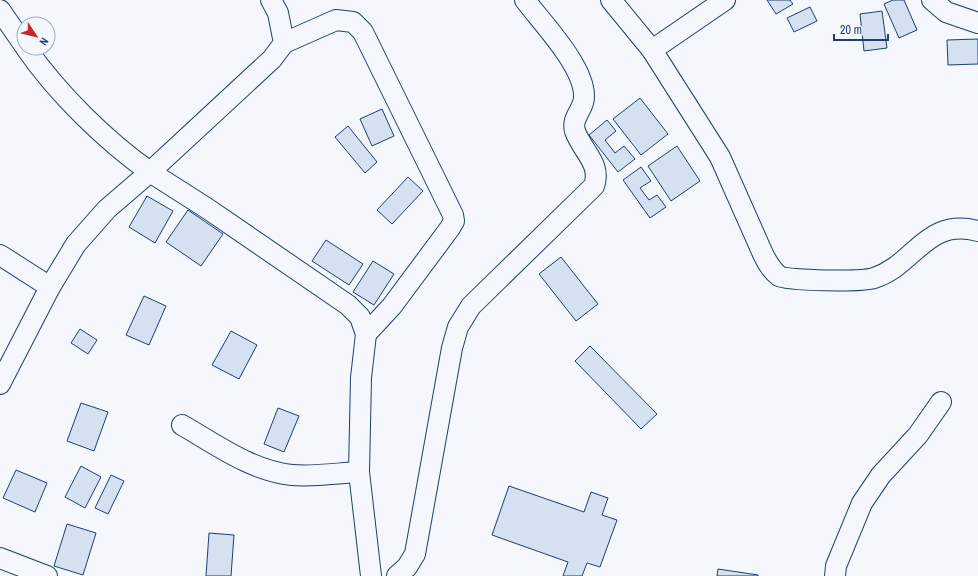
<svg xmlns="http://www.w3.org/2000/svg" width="978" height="576" font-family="'Archivo Narrow',sans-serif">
<rect width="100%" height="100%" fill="#f4f7fb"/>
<!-- building -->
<g fill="#d5e0f0" stroke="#1d3f73">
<polygon points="767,0 790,0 793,4 776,14"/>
<polygon points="893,0 904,0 917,30 899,38 884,4"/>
<polygon points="810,7 817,21 794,32 787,18"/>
<polygon points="882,11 887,48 864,51 860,14"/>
<polygon points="978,39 978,64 948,65 947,40"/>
<polygon points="640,98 668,134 641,155 613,119"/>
<polygon points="382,109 394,136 372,146 360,119"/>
<polygon points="607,120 616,131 605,140 615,153 624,146 635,159 618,172 589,135"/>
<polygon points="348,126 377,162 365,173 335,137"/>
<polygon points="677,146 700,181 671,201 648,166"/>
<polygon points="641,167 651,181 640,188 649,200 657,195 666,207 650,218 623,180"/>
<polygon points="408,177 423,191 392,224 377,210"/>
<polygon points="147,196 173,211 155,243 129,227"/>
<polygon points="188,210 223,234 201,266 166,242"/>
<polygon points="326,240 363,264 349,285 312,261"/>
<polygon points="561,257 598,304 576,321 539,274"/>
<polygon points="373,261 394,274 374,305 353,292"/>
<polygon points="144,296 166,306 149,345 126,335"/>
<polygon points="80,329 97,340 88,354 71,343"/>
<polygon points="231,331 257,345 239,379 212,365"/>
<polygon points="590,346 657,414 641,429 575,361"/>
<polygon points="81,403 108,412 94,451 67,441"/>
<polygon points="278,408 299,416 284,452 264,444"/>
<polygon points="81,466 101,477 85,508 65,497"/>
<polygon points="16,470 47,483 35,512 3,498"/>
<polygon points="111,475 124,481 108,514 95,508"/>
<polygon points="509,486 584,512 591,492 608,498 602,515 617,520 600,567 587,563 582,576 563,576 568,562 492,535"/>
<polygon points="67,524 96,533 83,575 54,566"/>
<polygon points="209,533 234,535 231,576 206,576"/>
<polygon points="718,569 758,575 758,576 717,576"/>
</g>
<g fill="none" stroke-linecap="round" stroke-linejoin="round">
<!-- minor casing -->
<g stroke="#1d3f73" stroke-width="22">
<g id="minor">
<polyline points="271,0 278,13 284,43 272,59 150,172 208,209 348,305 360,317 366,334 361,378 359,472 371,576"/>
<path d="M 611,0 L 652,50 L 720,157 L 763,254 C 767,262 771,270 779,276 C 788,281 862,282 874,278 C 915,265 926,217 978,231"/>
<polyline points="932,0 946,12 978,23"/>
<polyline points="0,10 24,45"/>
<polyline points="284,43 336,20 353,22 363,32 453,215 454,221 450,228 392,306 366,334"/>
<polyline points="652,50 725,0"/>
<polyline points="0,255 50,287"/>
<path d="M 0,384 L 50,287 L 76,244 L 107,209 L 150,172 C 106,141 57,93 26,48"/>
<path d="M 182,425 C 217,445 252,471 292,475 C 314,477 338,473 359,472"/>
<polyline points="0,558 47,576"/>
<path d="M 397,576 L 407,567 L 415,554 L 452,348 L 458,327 L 471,306 L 594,186 C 602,164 582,151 575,131 C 571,117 584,110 584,97 C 585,67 543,24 525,0"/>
<polyline points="835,576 836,566 862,503 881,475 918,435 941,402"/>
</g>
</g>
<!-- minor -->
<use href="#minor" stroke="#f4f7fb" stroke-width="20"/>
</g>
<!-- north arrow -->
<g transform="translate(36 36) rotate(125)"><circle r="19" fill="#f4f7fb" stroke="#9eadc5"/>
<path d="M0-3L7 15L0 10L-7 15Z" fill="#c62828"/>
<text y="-6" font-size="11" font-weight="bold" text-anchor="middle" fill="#1d3f73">N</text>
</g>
<!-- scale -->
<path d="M834 34v6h54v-6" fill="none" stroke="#1d3f73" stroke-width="2"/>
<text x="840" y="34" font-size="12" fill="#1d3f73" stroke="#f4f7fb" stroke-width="3" paint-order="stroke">20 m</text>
</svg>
